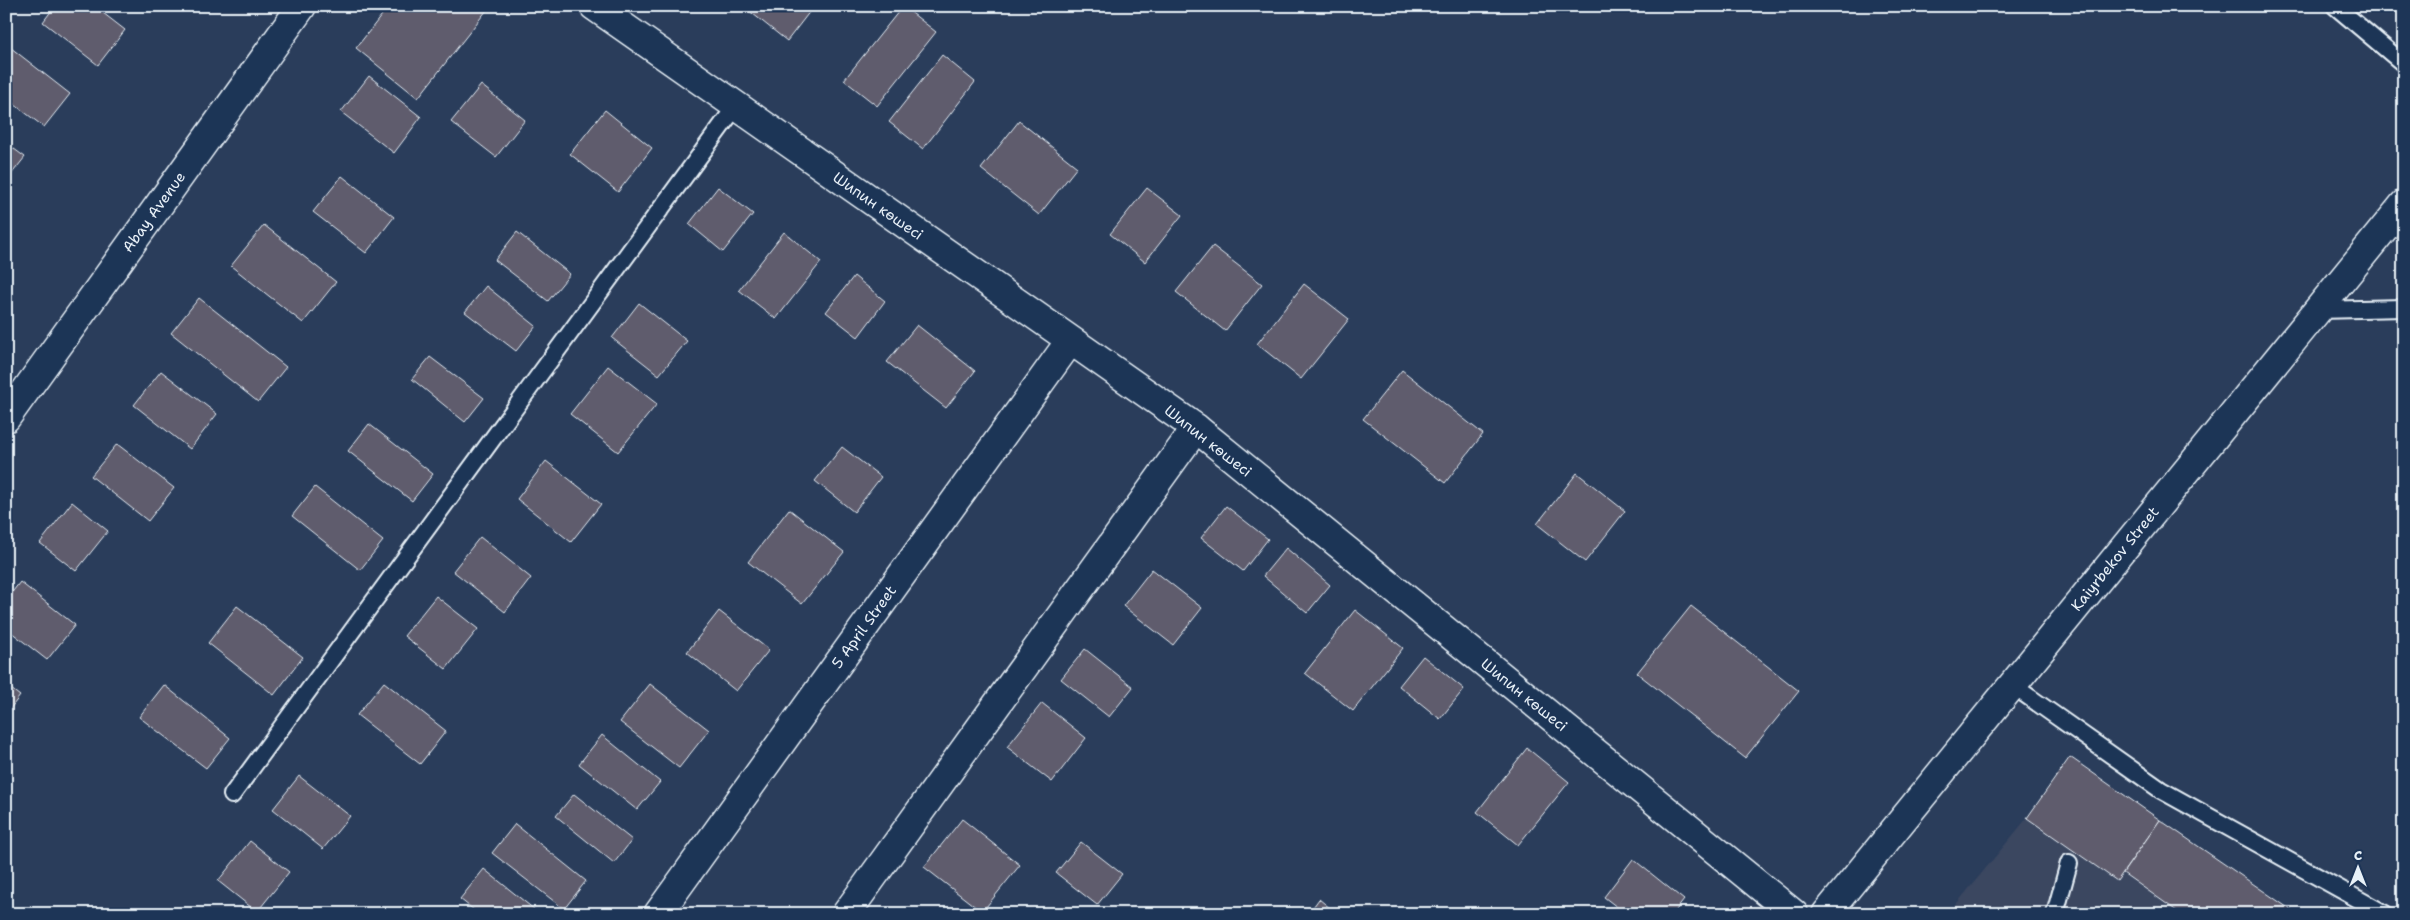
<svg xmlns="http://www.w3.org/2000/svg" width="2410" height="920" font-family="'Shantell Sans',sans-serif">
<rect width="100%" height="100%" fill="#2a3d5b"/>
<filter id="ink" filterUnits="userSpaceOnUse"><feTurbulence type="fractalNoise" baseFrequency=".02" numOctaves="2"/><feDisplacementMap in="SourceGraphic" scale="10" xChannelSelector="R" yChannelSelector="G"/><feConvolveMatrix kernelMatrix="1 2 1 2 8 2 1 2 1" color-interpolation-filters="sRGB"/></filter>
<g filter="url(#ink)">
<!-- built -->
<polygon fill="#3a4660" points="2070,757 2297,914 1948,914 2027,818"/>
<!-- building -->
<g fill="#5f5b6d" stroke="#e8f1f8">
<polygon points="55,6 94,6 125,30 98,65 43,22"/>
<polygon points="389,6 490,6 418,98 356,48"/>
<polygon points="743,6 814,6 787,41"/>
<polygon points="903,6 936,32 877,106 844,80"/>
<polygon points="6,44 70,94 44,127 6,98"/>
<polygon points="942,55 975,82 923,149 889,122"/>
<polygon points="369,76 421,117 394,153 341,112"/>
<polygon points="481,85 525,120 496,157 451,122"/>
<polygon points="605,110 652,148 618,192 570,154"/>
<polygon points="1019,121 1077,167 1039,215 981,169"/>
<polygon points="6,143 25,157 6,181"/>
<polygon points="342,176 394,217 366,253 313,212"/>
<polygon points="718,187 753,214 723,252 689,224"/>
<polygon points="1147,188 1182,215 1145,262 1110,234"/>
<polygon points="264,225 336,282 303,323 231,266"/>
<polygon points="517,232 570,274 548,301 495,260"/>
<polygon points="784,232 821,262 776,319 739,290"/>
<polygon points="1213,246 1262,284 1225,331 1176,292"/>
<polygon points="854,276 885,301 858,337 826,312"/>
<polygon points="1304,284 1349,319 1301,379 1257,344"/>
<polygon points="486,286 536,326 516,351 465,312"/>
<polygon points="199,298 286,367 258,402 171,333"/>
<polygon points="639,303 687,341 659,375 612,338"/>
<polygon points="917,325 975,371 946,408 887,362"/>
<polygon points="430,357 484,398 465,422 412,379"/>
<polygon points="608,366 657,404 618,452 570,414"/>
<polygon points="1402,370 1483,434 1445,483 1363,419"/>
<polygon points="161,371 217,414 190,449 134,405"/>
<polygon points="369,424 433,474 412,501 348,451"/>
<polygon points="117,444 174,488 148,521 91,476"/>
<polygon points="842,447 881,477 854,512 815,481"/>
<polygon points="546,461 601,504 571,542 517,499"/>
<polygon points="1577,473 1625,511 1585,562 1537,524"/>
<polygon points="315,487 383,541 360,570 292,516"/>
<polygon points="72,502 108,531 76,571 40,543"/>
<polygon points="1226,506 1268,539 1243,571 1201,538"/>
<polygon points="789,509 844,552 802,604 748,562"/>
<polygon points="480,537 531,578 505,612 453,571"/>
<polygon points="1286,548 1330,585 1307,613 1263,576"/>
<polygon points="1152,569 1202,608 1173,645 1123,606"/>
<polygon points="20,582 75,625 47,660 6,628 6,600"/>
<polygon points="436,596 478,629 446,669 404,636"/>
<polygon points="237,606 303,657 274,695 208,643"/>
<polygon points="1691,606 1799,691 1745,758 1637,673"/>
<polygon points="1355,610 1403,648 1353,711 1305,673"/>
<polygon points="719,611 769,650 736,691 687,652"/>
<polygon points="1085,649 1133,687 1109,717 1061,679"/>
<polygon points="1423,656 1464,689 1440,719 1399,686"/>
<polygon points="384,682 446,731 420,764 357,715"/>
<polygon points="650,684 709,730 679,768 620,722"/>
<polygon points="6,685 20,696 6,714"/>
<polygon points="164,685 230,738 206,768 139,717"/>
<polygon points="1042,703 1086,738 1052,782 1007,747"/>
<polygon points="602,735 660,782 637,810 579,764"/>
<polygon points="1527,748 1569,782 1518,845 1477,812"/>
<polygon points="2070,757 2160,820 2117,881 2027,818"/>
<polygon points="299,776 350,816 323,849 273,809"/>
<polygon points="574,794 632,840 614,863 556,816"/>
<polygon points="962,819 1020,865 982,912 924,867"/>
<polygon points="2160,820 2297,914 2181,914 2123,873"/>
<polygon points="515,824 586,881 564,909 492,853"/>
<polygon points="250,841 289,872 257,912 218,881"/>
<polygon points="1081,842 1122,874 1097,905 1056,873"/>
<polygon points="1633,859 1684,900 1673,914 1626,914 1604,897"/>
<polygon points="484,869 540,914 479,914 460,899"/>
<polygon points="1319,899 1337,914 1308,914"/>
</g>
<g fill="none" stroke-linecap="round" stroke-linejoin="round">
<!-- lane casing -->
<g stroke="#e8f1f8" stroke-width="20">
<g id="lane">
<polyline points="2335,6 2404,64"/>
<polyline points="2317,310 2404,308"/>
<polyline points="2012,685 2161,790 2385,914"/>
<polyline points="232,795 736,106"/>
<polyline points="2055,914 2069,863"/>
</g>
</g>
<!-- street casing -->
<g stroke="#e8f1f8" stroke-width="31">
<g id="street">
<polyline points="594,6 1196,428 1794,914"/>
<polyline points="658,914 1070,341"/>
<polyline points="846,914 1196,428"/>
</g>
</g>
<!-- secondary casing -->
<g stroke="#e8f1f8" stroke-width="31">
<g id="secondary">
<polyline points="6,418 302,6"/>
<polyline points="1826,914 2404,204"/>
</g>
</g>
<!-- lane -->
<use href="#lane" stroke="#1d3557" stroke-width="16"/>
<!-- street -->
<use href="#street" stroke="#1d3557" stroke-width="28"/>
<!-- secondary -->
<use href="#secondary" stroke="#1d3557" stroke-width="28"/>
</g>
</g>
<g text-anchor="middle" stroke-width="4" stroke-linejoin="round" paint-order="stroke">
<!-- street labels -->
<g font-size="15" fill="#e8f1f8" stroke="#1d3557">
<text transform="translate(878 206) rotate(35)" y="5">Шипин көшесі</text>
<text transform="translate(154 212) rotate(-54)" y="5">Abay Avenue</text>
<text transform="translate(1208 441) rotate(38)" y="5">Шипин көшесі</text>
<text transform="translate(2115 559) rotate(-51)" y="5">Kaiyrbekov Street</text>
<text transform="translate(864 627) rotate(-54)" y="5">5 April Street</text>
<text transform="translate(1524 695) rotate(39)" y="5">Шипин көшесі</text>
</g>
</g>
<!-- margin -->
<rect width="2410" height="920" fill="none" stroke="#1d3557" stroke-width="25"/>
<rect x="12" y="12" width="2385" height="895" fill="none" stroke="#e8f1f8" stroke-width="2" filter="url(#ink)"/>
<!-- north arrow -->
<g transform="translate(2358 868)" stroke="#1d3557" stroke-width="4" paint-order="stroke">
<path d="M0-4L9 19L0 12L-9 19Z" fill="#e8f1f8"/>
<text y="-8" font-size="14" font-weight="bold" text-anchor="middle" fill="#e8f1f8">С</text>
</g>
</svg>
